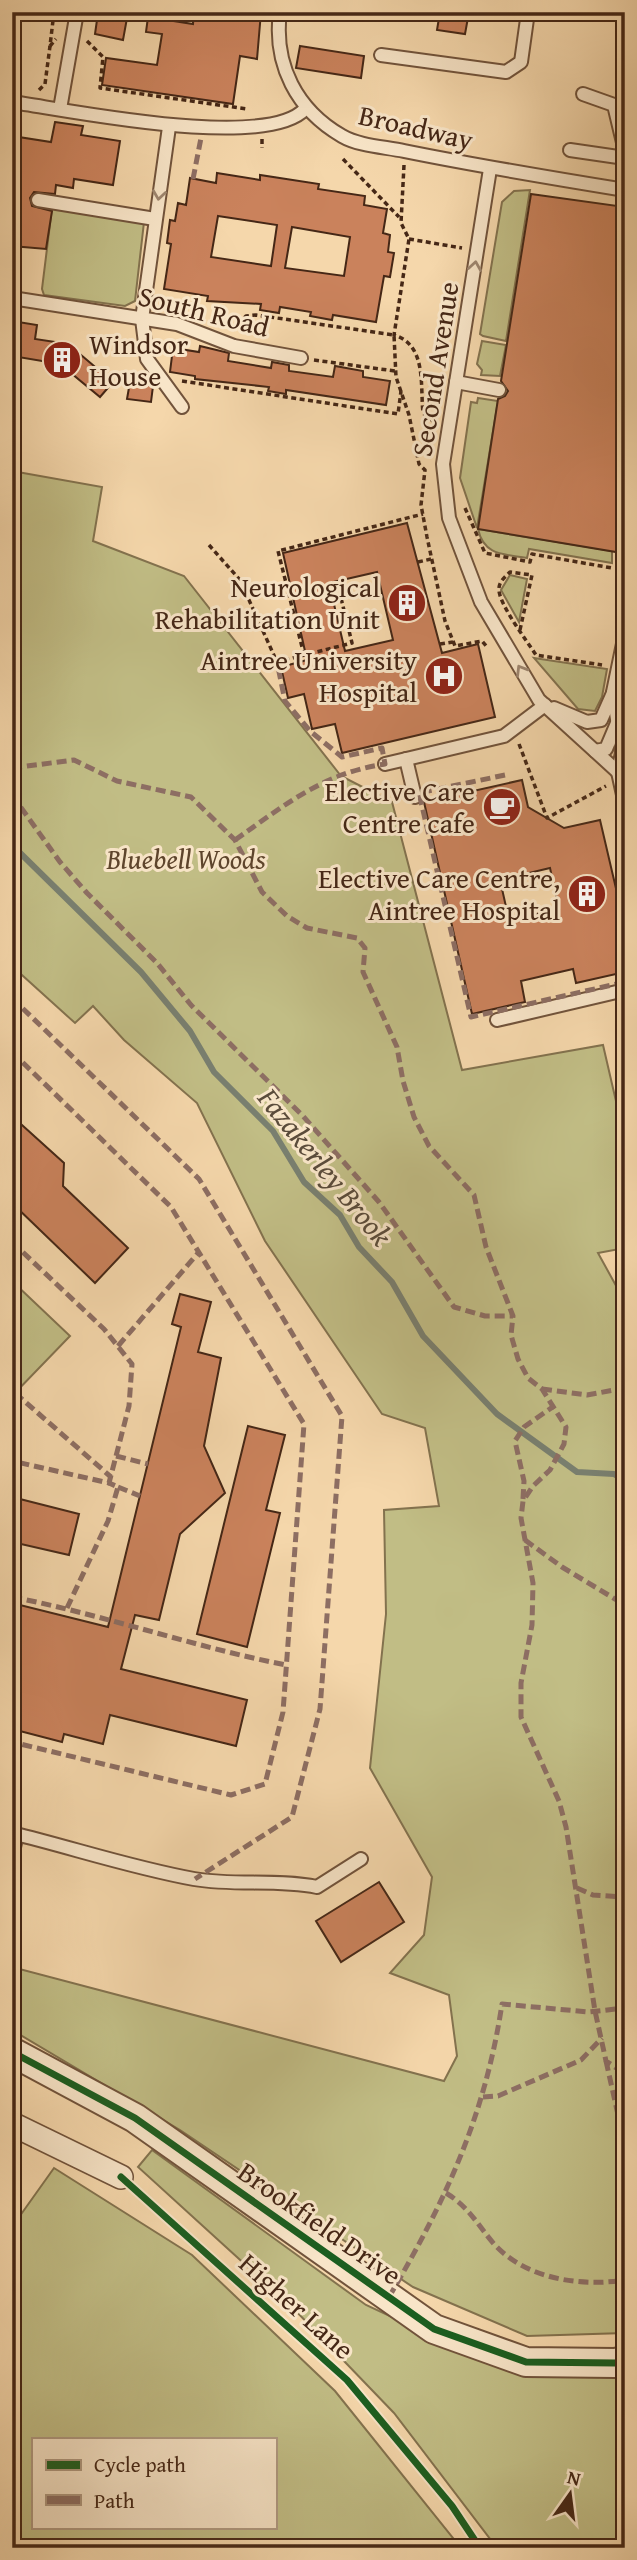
<svg xmlns="http://www.w3.org/2000/svg" width="637" height="2560" font-family="'Gentium Book Plus',serif">
<rect width="100%" height="100%" fill="#f5d7ab"/>
<filter id="stains"><feTurbulence type="fractalNoise" baseFrequency=".00286" numOctaves="4"/><feColorMatrix values="0 0 0 0 .2 0 0 0 0 .09 0 0 0 0 .02 0 0 0 .5 -.17"/></filter>
<radialGradient id="worn" r=".72"><stop offset=".6" stop-color="#630" stop-opacity="0"/><stop offset="1" stop-color="#630" stop-opacity=".3"/></radialGradient>
<!-- green -->
<g fill="#c1bd85" stroke="#83724e" stroke-width="2" fill-rule="evenodd">
<polygon points="530,190 506,341 483,336 480,334 502,202 514,191"/>
<polygon points="52,208 144,222 135,301 125,306 44,295 42,289"/>
<polygon points="482,341 506,345 500,376 481,375 482,370 477,364"/>
<polygon points="478,398 498,401 477,528 460,478 471,402 477,403"/>
<polygon points="12,471 102,487 93,541 184,576 341,776 392,802 462,1070 603,1045 625,1140 625,1248 598,1253 625,1302 625,2333 527,2336 413,2287 180,2130 12,2030 12,1967 444,2081 457,2056 449,1995 390,1973 424,1935 432,1877 370,1768 386,1614 384,1510 439,1506 425,1428 382,1414 265,1241 197,1103 124,1040 93,1006 75,1023 12,966"/>
<path d="M 478,529 L 612,551 L 612,563 L 529,549 L 527,558 C 504,554 484,556 478,529 Z"/>
<polygon points="510,575 527,579 519,622 501,590"/>
<polygon points="534,658 607,669 602,697 595,711 578,709"/>
<polygon points="12,1281 70,1336 12,1396"/>
<polygon points="152,2150 366,2305 469,2353 625,2368 625,2548 497,2548 394,2413 293,2308 138,2167"/>
<path d="M 54,2168 L 192,2255 L 335,2391 L 461,2548 L 12,2548 L 12,2227 ZM 33,2439 L 275,2439 L 275,2527 L 33,2527 Z"/>
</g>
<g fill="none" stroke-linecap="round" stroke-linejoin="round">
<!-- stream -->
<polyline stroke="#797f6f" stroke-width="6" points="12,845 141,972 190,1031 214,1072 273,1131 304,1182 340,1215 359,1247 392,1282 423,1336 497,1414 577,1472 614,1474 625,1481"/>
</g>
<!-- building -->
<g fill="#ca825c" stroke="#452716" stroke-width="2" fill-rule="evenodd">
<polygon points="194,12 261,12 257,59 240,56 233,104 102,85 106,58 157,65 162,34 146,32 148,17 193,24"/>
<polygon points="440,12 469,12 465,34 437,30"/>
<polygon points="98,13 127,18 123,40 95,34"/>
<polygon points="300,46 364,56 361,78 296,68"/>
<polygon points="55,122 83,126 81,135 120,141 113,185 74,179 73,188 56,185 55,194 34,192 30,198 32,206 52,211 46,249 12,246 12,136 51,142"/>
<path d="M 217,173 L 260,180 L 260,175 L 319,184 L 318,189 L 365,196 L 364,205 L 387,209 L 383,233 L 390,235 L 388,252 L 394,253 L 390,277 L 384,276 L 376,322 L 333,315 L 332,320 L 310,316 L 311,312 L 280,307 L 279,313 L 260,310 L 261,304 L 207,301 L 208,296 L 164,289 L 171,244 L 167,243 L 170,220 L 175,221 L 178,203 L 186,205 L 190,178 L 216,183 ZM 218,216 L 277,225 L 271,266 L 211,257 ZM 292,227 L 350,237 L 344,276 L 285,268 Z"/>
<polygon points="531,194 625,207 625,498 616,552 478,529 498,399 505,396 508,391 501,381"/>
<polygon points="12,321 37,325 35,339 68,344 113,382 100,397 60,364 12,356"/>
<polygon points="200,346 229,353 228,361 271,368 272,362 289,365 289,371 333,377 335,366 363,371 363,377 390,381 386,405 286,390 286,394 268,391 269,387 195,379 195,376 170,372 173,348 199,352"/>
<polygon points="130,382 153,386 151,402 127,399"/>
<path d="M 407,523 L 442,653 L 478,644 L 495,717 L 342,753 L 335,724 L 312,729 L 304,694 L 288,698 L 281,667 L 307,660 L 283,553 ZM 377,572 L 393,640 L 345,651 L 329,583 Z"/>
<path d="M 522,780 L 528,807 L 564,828 L 600,820 L 625,927 L 625,972 L 576,983 L 573,969 L 521,981 L 525,1002 L 472,1014 L 424,802 ZM 550,868 L 559,909 L 509,920 L 500,880 Z"/>
<polygon points="12,1116 64,1163 63,1186 128,1248 95,1283 12,1203"/>
<polygon points="180,1294 211,1302 198,1352 221,1358 204,1446 225,1493 180,1534 159,1620 135,1615 121,1669 247,1700 236,1746 110,1715 103,1744 64,1734 62,1742 12,1729 12,1603 108,1627 181,1327 172,1324"/>
<polygon points="248,1426 285,1435 266,1510 280,1513 247,1647 197,1634"/>
<polygon points="12,1497 79,1514 69,1555 12,1542"/>
<polygon points="379,1882 404,1922 341,1962 316,1921"/>
</g>
<g fill="none" stroke-linecap="round" stroke-linejoin="round">
<!-- service casing -->
<g stroke="#71533b" stroke-width="16">
<g id="service">
<path d="M 280,12 C 273,65 297,110 342,136 C 359,146 386,147 404,151 C 478,166 551,178 625,190"/>
<polyline points="381,55 506,72 521,62 528,12"/>
<polyline points="583,94 614,105 625,151"/>
<path d="M 12,102 C 69,110 266,151 305,109"/>
<polyline points="60,109 77,12"/>
<polyline points="169,127 142,319 147,359 182,407"/>
<polyline points="570,150 625,158"/>
<polyline points="490,169 443,464 449,518 481,602 539,700 618,772"/>
<polyline points="38,200 155,219"/>
<polyline points="12,298 177,324 234,346 301,358"/>
<polyline points="456,382 499,390"/>
<polyline points="625,634 613,692 622,753 618,772 625,804"/>
<polyline points="554,708 587,722 601,720 613,693"/>
<polyline points="595,751 606,749 617,723"/>
<polyline points="406,759 415,797"/>
<polyline points="385,764 504,736 545,705"/>
<polyline points="497,1020 625,990"/>
<path d="M 12,1833 C 73,1848 133,1868 194,1879 C 235,1886 277,1879 317,1887 L 361,1859"/>
<polyline points="12,1856 17,1834"/>
</g>
</g>
<!-- minor casing -->
<g stroke="#71533b" stroke-width="26">
<polyline id="minor" points="12,2124 121,2177"/>
</g>
<!-- tertiary casing -->
<g stroke="#71533b" stroke-width="32">
<polyline id="tertiary" points="12,2052 135,2118 434,2329 526,2362 615,2363 625,2361"/>
</g>
<!-- path -->
<g stroke="#452716" stroke-width="3.5" stroke-dasharray="5 3.5" stroke-linecap="butt">
<polyline points="54,12 50,46 56,39"/>
<polyline points="87,41 103,57 100,88 247,109"/>
<polyline points="39,90 45,84 50,46"/>
<polyline points="262,139 262,148"/>
<polyline points="343,159 399,217"/>
<path d="M 404,165 L 401,223 L 409,239 L 394,335 C 427,345 420,385 423,413 L 434,422"/>
<polyline points="409,239 462,248"/>
<polyline points="233,330 246,316 256,315 394,335 396,377 409,415 419,464 425,470 421,505 427,537 445,621 455,646 482,641 487,647"/>
<polyline points="314,360 395,371"/>
<polyline points="182,381 398,414 401,391"/>
<polyline points="465,508 485,553 530,562 532,554 612,568"/>
<polyline points="209,545 240,580 277,662 352,643 340,594"/>
<polyline points="418,562 431,559"/>
<path d="M 520,630 L 532,575 L 510,572 C 505,577 498,582 499,591 C 501,607 527,641 536,655 L 602,665"/>
<polyline points="440,644 453,642"/>
<polyline points="304,655 278,551 423,514"/>
<polyline points="519,744 547,818 606,786"/>
</g>
<!-- service -->
<use href="#service" stroke="#f8e5c8" stroke-width="12"/>
<!-- minor -->
<use href="#minor" stroke="#f8e5c8" stroke-width="23"/>
<!-- tertiary -->
<use href="#tertiary" stroke="#f8e5c8" stroke-width="28"/>
<!-- quiet -->
<g stroke="#8d6e63" stroke-width="5" stroke-dasharray="10 5" stroke-linecap="butt">
<polyline points="193,179 201,138"/>
<polyline points="12,768 74,760 117,781 191,797 235,840 262,892 287,916 307,928 357,938 365,948 363,972 397,1047 403,1081 414,1117 429,1146 474,1195 486,1247 513,1316 511,1335 518,1359 528,1378 542,1389 566,1427 564,1444 550,1470 533,1486 523,1501 521,1518 533,1583 532,1625 521,1683 521,1717 559,1801 566,1827 595,2011 606,2061 625,2074"/>
<polyline points="505,775 419,793 471,1017 625,982"/>
<polyline points="12,795 60,862 87,893 157,963 191,1005 303,1116 379,1202 454,1307 485,1316 513,1316"/>
<path d="M 235,840 C 285,805 323,773 385,764 L 382,748 L 342,757 L 310,731 L 285,701 L 277,662"/>
<polyline points="12,998 199,1179 342,1416 320,1709 292,1817 195,1879"/>
<polyline points="12,1052 171,1207 304,1424 283,1712 265,1784 231,1795 12,1742"/>
<polyline points="12,1242 104,1329 132,1364 129,1406 109,1483 12,1461"/>
<polyline points="118,1346 199,1252"/>
<polyline points="542,1389 587,1395 625,1388"/>
<polyline points="15,1393 111,1477"/>
<polyline points="116,1456 148,1464"/>
<polyline points="118,1487 140,1496"/>
<polyline points="523,1499 524,1481 515,1441 524,1427 554,1406"/>
<polyline points="525,1540 562,1567 625,1605"/>
<path d="M 12,1597 C 105,1615 194,1647 286,1665"/>
<polyline points="67,1608 108,1521 118,1487 109,1483"/>
<polyline points="577,1888 593,1895 625,1897"/>
<polyline points="606,2061 625,2146"/>
<polyline points="483,2097 498,2096 581,2060 602,2038"/>
<path d="M 446,2193 C 469,2207 477,2224 494,2244 C 526,2279 580,2287 625,2280"/>
<path d="M 389,2297 C 446,2200 485,2116 502,2004 L 589,2012 L 625,2008"/>
</g>
<!-- cycleway casing -->
<g stroke="#f8e5c8" stroke-width="11">
<g id="cycleway">
<polyline points="12,2052 135,2118 434,2329 526,2362 615,2363 625,2361"/>
<polyline points="121,2177 347,2380 452,2506 480,2548"/>
</g>
</g>
<!-- cycleway -->
<use href="#cycleway" stroke="#1b5e20" stroke-width="7"/>
</g>
<!-- one-way arrows -->
<defs><path id="oneway-chevron" d="M-2-3.5L2.5 0L-2 3.5" fill="none" stroke-width="1.6" stroke-linecap="round" stroke-linejoin="round" transform="scale(1.75)"/></defs>
<g stroke="#9e866f">
<use href="#oneway-chevron" transform="translate(159 195) rotate(98)"/>
<use href="#oneway-chevron" transform="translate(475 266) rotate(-81)"/>
<use href="#oneway-chevron" transform="translate(521 670) rotate(-121)"/>
</g>
<!-- icons -->
<defs>
<g id="building-disc" transform="scale(2.0125)"><circle r="9.5" fill="#8f2418" stroke="#f8e5c8"/><path d="M-4-6H4V6H1V3H-1V6H-4ZM-2.5-4.3h1.7v1.8h-1.7ZM.8-4.3h1.7v1.8H.8ZM-2.5-1h1.7V.8h-1.7ZM.8-1h1.7V.8H.8Z" fill="#fff"/></g>
<g id="hospital-disc" transform="scale(2.0125)"><circle r="9.5" fill="#8f2418" stroke="#f8e5c8"/><path d="M-5-5h3v3.5h4V-5h3V5h-3V1.5h-4V5h-3Z" fill="#fff"/></g>
<g id="cafe-disc" transform="scale(2.0125)"><circle r="9.5" fill="#8f2418" stroke="#f8e5c8"/><path d="M-5.5-4.5H6V0H3Q3 3.5 0 3.5H-2.5Q-5.5 3.5-5.5 0ZM3-3.2v2h1.7v-2ZM-6 4.5H4V6H-6Z" fill="#fff"/></g>
</defs>
<g fill-rule="evenodd">
<use href="#building-disc" x="62" y="360"/>
<use href="#building-disc" x="407" y="603"/>
<use href="#hospital-disc" x="444" y="676"/>
<use href="#cafe-disc" x="502" y="807"/>
<use href="#building-disc" x="587" y="894"/>
</g>
<g text-anchor="middle" stroke-width="6" stroke-linejoin="round" paint-order="stroke">
<!-- street labels -->
<g font-size="28" fill="#452716" stroke="#f8e5c8">
<text transform="translate(416 127) rotate(13)" y="10">Broadway</text>
<text transform="translate(204 311) rotate(14)" y="10">South Road</text>
<text transform="translate(435 369) rotate(-81)" y="10">Second Avenue</text>
<text transform="translate(320 2223) rotate(35)" y="10">Brookfield Drive</text>
<text transform="translate(297 2306) rotate(42)" y="10">Higher Lane</text>
</g>
<!-- poi labels -->
<g font-size="28" fill="#452716" stroke="#f8e5c8" text-anchor="end">
<text x="89" y="354" text-anchor="start">Windsor<tspan x="89" dy="32">House</tspan></text>
<text x="380" y="597">Neurological<tspan x="380" dy="32">Rehabilitation Unit</tspan></text>
<text x="417" y="670">Aintree University<tspan x="417" dy="32">Hospital</tspan></text>
<text x="475" y="801">Elective Care<tspan x="475" dy="32">Centre cafe</tspan></text>
<text x="560" y="888">Elective Care Centre,<tspan x="560" dy="32">Aintree Hospital</tspan></text>
</g>
<!-- park labels -->
<g font-size="28" font-style="italic" fill="#5e452c" stroke="#f8e5c8">
<text x="186" y="869">Bluebell Woods</text>
</g>
<!-- water labels -->
<g font-size="30" font-style="italic" fill="#5b4c3b" stroke="#f8e5c8">
<text transform="translate(325 1167) rotate(51)" y="10">Fazakerley Brook</text>
</g>
</g>
<!-- margin -->
<rect width="637" height="2560" fill="none" stroke="#f5d7ab" stroke-width="42"/>
<rect x="14" y="14" width="609" height="2532" fill="none" stroke="#452716" stroke-width="3.5"/>
<rect x="21" y="21" width="595" height="2518" fill="none" stroke="#452716" stroke-width="2"/>
<!-- legend -->
<rect x="32" y="2438" width="245" height="91" fill="#f8e5c8" stroke="#b09981" stroke-width="2"/>
<rect x="46" y="2460" width="35" height="10" fill="#1b5e20" stroke="#b09981" stroke-width="2"/>
<text x="94" y="2472" font-size="21" fill="#452716">Cycle path</text>
<rect x="46" y="2495" width="35" height="10" fill="#8d6e63" stroke="#b09981" stroke-width="2"/>
<text x="94" y="2508" font-size="21" fill="#452716">Path</text>
<!-- north arrow -->
<g transform="translate(570 2494) rotate(14)" stroke="#f8e5c8" stroke-width="5" paint-order="stroke">
<path d="M0-5L12 26L0 18L-12 26Z" fill="#452716"/>
<text y="-10" font-size="19" font-weight="bold" text-anchor="middle" fill="#452716">N</text>
</g>
<rect width="100%" height="100%" filter="url(#stains)"/>
<rect width="100%" height="100%" fill="url(#worn)"/>
</svg>
